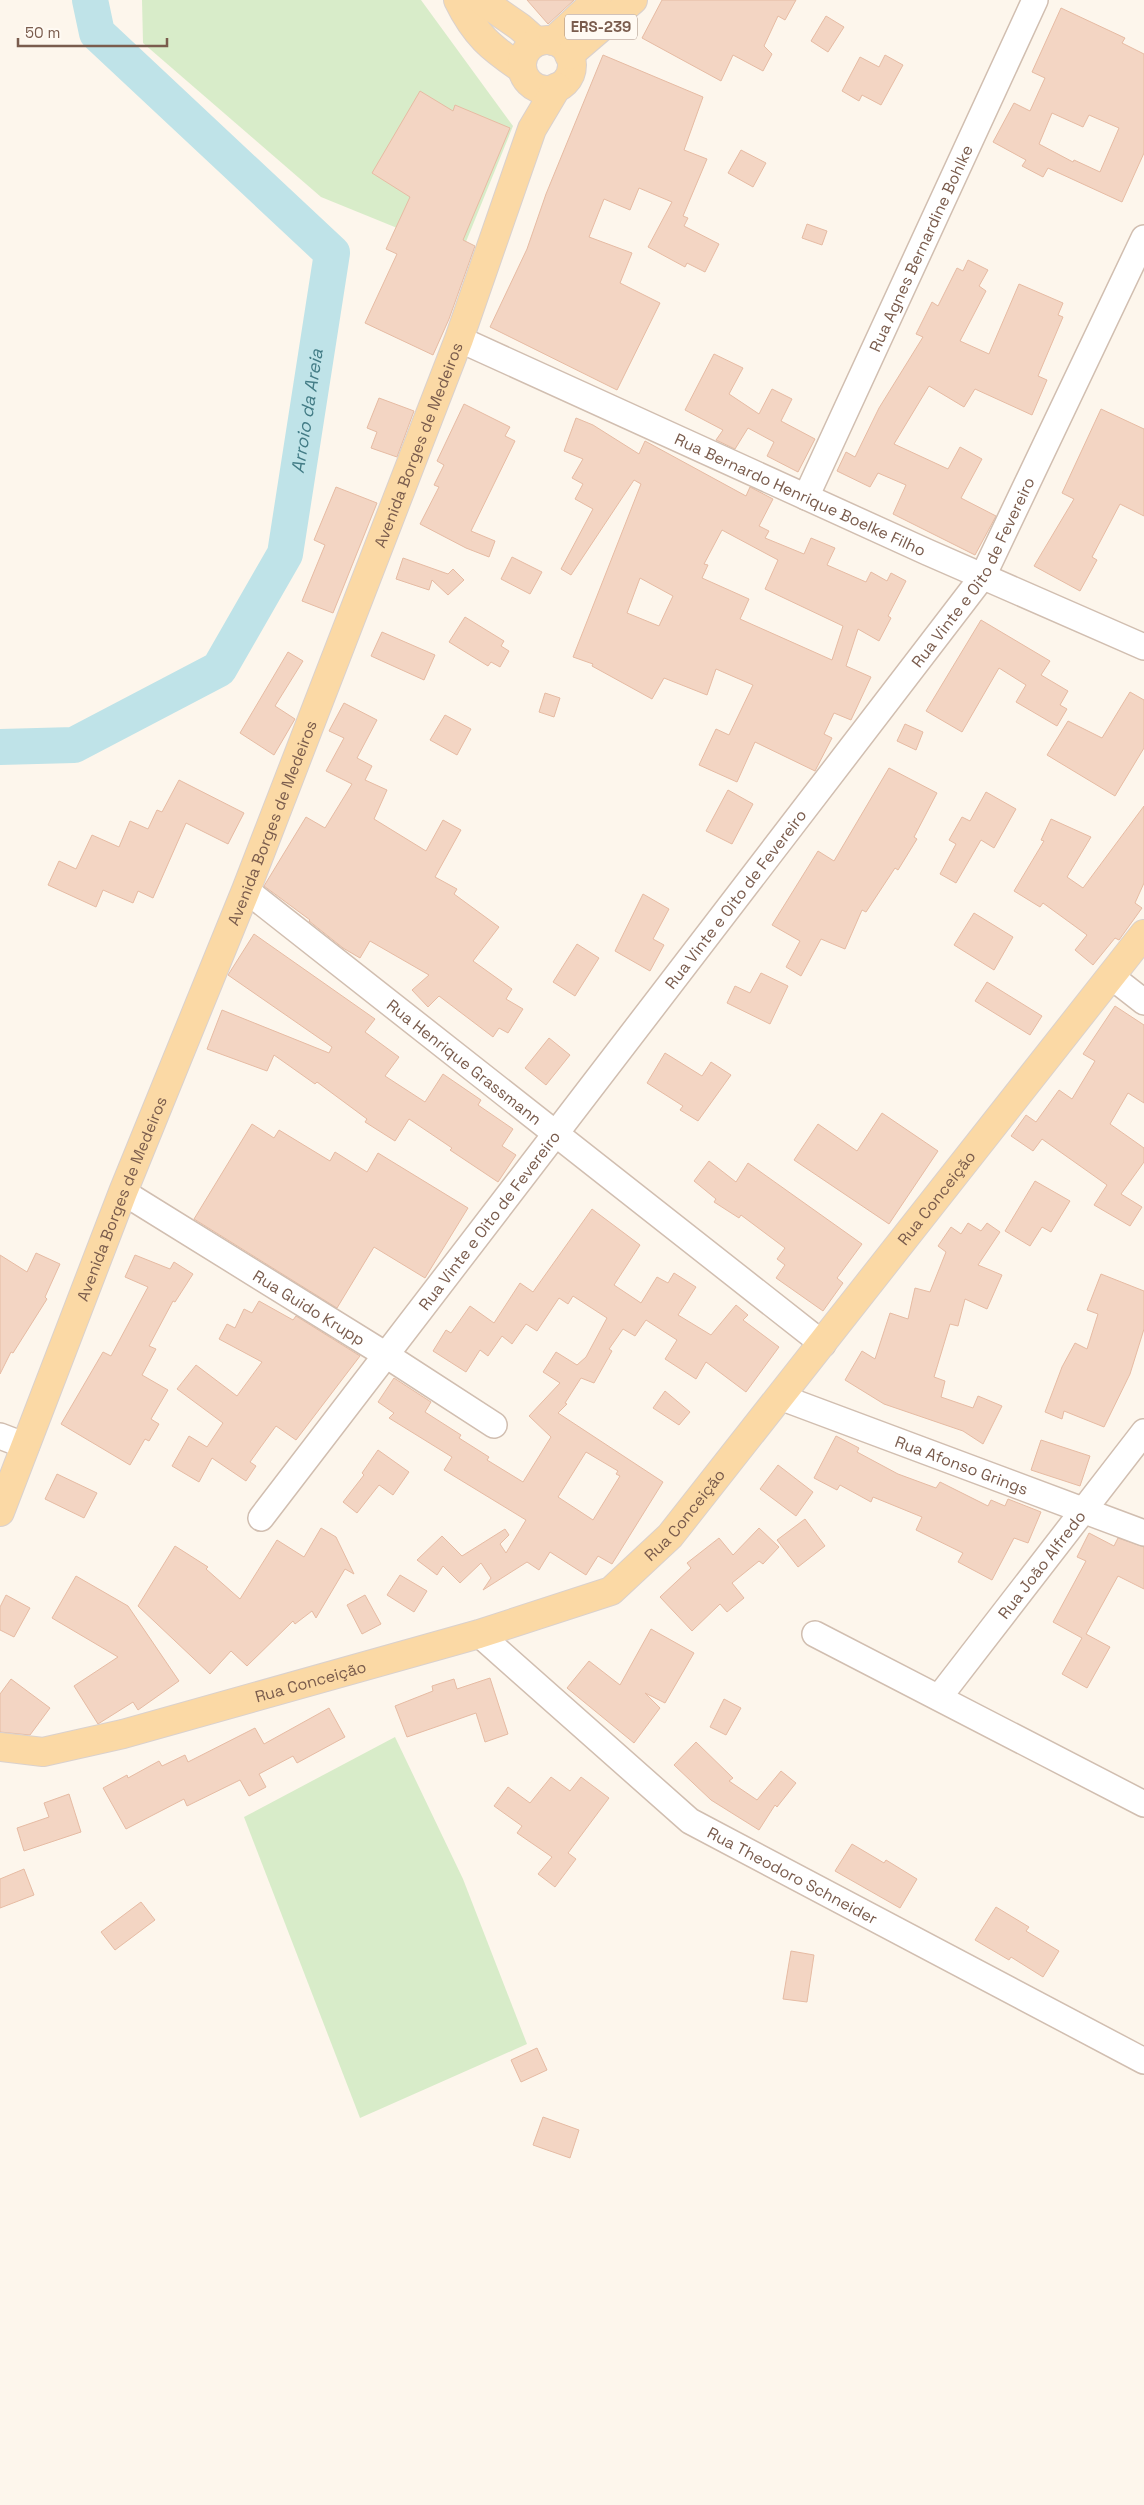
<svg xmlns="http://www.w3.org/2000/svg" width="1144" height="2505" font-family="'Space Grotesk',sans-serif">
<rect width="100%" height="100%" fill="#fdf6ec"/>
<!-- green -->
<g fill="#d8ecc9">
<polygon points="142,0 421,0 513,126 461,254 321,197 143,43"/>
<polygon points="395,1737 463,1879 527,2044 360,2118 244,1817"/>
</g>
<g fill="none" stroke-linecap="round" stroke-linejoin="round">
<!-- river -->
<path stroke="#bfe3e8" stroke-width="36" id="s1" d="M 0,747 L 74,745 L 219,669 L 285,554 L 332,253 L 97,33 L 90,0"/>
</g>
<!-- building -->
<g fill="#f3d5c3" stroke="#e6bba3" fill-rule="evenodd">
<polygon points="527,0 574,0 548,24"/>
<polygon points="662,0 796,0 785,20 778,16 764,46 772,54 763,71 733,55 721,81 642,38"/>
<path d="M 1061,8 L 1125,38 L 1122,43 L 1144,54 L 1144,153 L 1122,202 L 1048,168 L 1043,177 L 1022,166 L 1026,160 L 993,142 L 1014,103 L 1030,111 L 1045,78 L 1032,72 ZM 1052,113 L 1083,127 L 1089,115 L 1119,128 L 1100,172 L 1074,160 L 1073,162 L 1039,144 Z"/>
<polygon points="826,16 844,27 828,52 811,41"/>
<polygon points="603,55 703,97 684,150 707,159 683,216 688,218 684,226 719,244 705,272 687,263 685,267 648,247 672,202 639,188 630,210 604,199 589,237 632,253 620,283 660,303 617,390 490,327 527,249 546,194"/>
<polygon points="885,55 903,65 881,105 862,95 859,101 842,91 860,57 879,67"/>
<polygon points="420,91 453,111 455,105 510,128 463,240 475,246 449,319 433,355 365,323 397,254 386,249 410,197 372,173"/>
<polygon points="741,150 766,163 753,187 728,173"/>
<polygon points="807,224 827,231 822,245 802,238"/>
<polygon points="968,260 988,270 979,286 986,291 960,341 989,354 1019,284 1063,303 1058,315 1063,317 1038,376 1047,380 1032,415 975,389 964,407 929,386 894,444 948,469 960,447 982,459 961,498 996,516 975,555 893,514 906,485 878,473 870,487 837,471 846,452 855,457 879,408 923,337 916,334 932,302 938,306 957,268 963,271"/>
<polygon points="714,354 743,368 729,394 759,414 772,389 792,399 781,421 815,439 798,472 767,456 774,442 748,428 735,449 716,440 723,430 685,410"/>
<polygon points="379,398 414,411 397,457 371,448 377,432 367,428"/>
<polygon points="464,404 510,427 505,436 515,441 471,531 495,541 489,557 466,548 420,524 439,487 434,485 444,465 437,461"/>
<polygon points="1101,409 1144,429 1144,516 1120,504 1092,557 1097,560 1080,591 1034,566 1074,499 1062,493"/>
<path d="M 576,418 L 593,425 L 639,454 L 645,441 L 746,496 L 750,487 L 773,499 L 759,526 L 769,531 L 765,538 L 804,554 L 811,538 L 835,548 L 827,565 L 866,582 L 871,572 L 887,581 L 891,573 L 906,581 L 888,616 L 891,618 L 879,641 L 858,629 L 846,666 L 871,677 L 851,720 L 834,713 L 824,734 L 832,738 L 815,771 L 755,742 L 737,782 L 699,765 L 716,729 L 729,735 L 753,685 L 716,669 L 707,695 L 664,678 L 652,699 L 592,666 L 593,664 L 573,657 L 641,484 L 634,480 L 571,575 L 561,569 L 593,509 L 575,499 L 583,484 L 572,478 L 583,459 L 564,451 ZM 722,530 L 778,560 L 765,589 L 843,626 L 832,660 L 740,619 L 749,599 L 702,578 L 708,565 L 704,564 ZM 640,578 L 673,596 L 659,626 L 627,613 Z"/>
<polygon points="336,487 377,503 333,613 302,601 325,545 314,540"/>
<polygon points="512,557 542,572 530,594 501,579"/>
<polygon points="403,558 448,574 453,569 464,580 448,595 432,580 429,590 396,579"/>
<polygon points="465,617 504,641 501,646 509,651 500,667 491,662 488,666 449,642"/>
<polygon points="981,620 1050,661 1041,675 1068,691 1060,705 1067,709 1057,726 1016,702 1026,685 999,668 962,732 926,711"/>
<polygon points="382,632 435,655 424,680 371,656"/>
<polygon points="288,652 303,661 275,706 295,719 274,755 240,733"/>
<polygon points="1130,692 1144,700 1144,748 1115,796 1047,755 1068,721 1102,738"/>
<polygon points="545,693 560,698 554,717 539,712"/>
<polygon points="344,703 377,720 357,758 372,766 365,780 387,790 374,819 426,851 443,820 461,830 435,877 457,889 454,894 499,927 473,961 512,989 506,999 523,1009 508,1033 499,1028 493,1037 439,996 428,1007 412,990 429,975 370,941 360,958 343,948 309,921 310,920 264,886 306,817 325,828 352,784 326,771 344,738 329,731"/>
<polygon points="445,715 471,729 457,755 430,740"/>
<polygon points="905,724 923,732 916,750 897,741"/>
<polygon points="889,768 937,793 914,837 917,839 898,870 895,868 866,912 862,910 845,949 821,939 801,976 786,967 800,941 772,925 818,851 834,861"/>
<polygon points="179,780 244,813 228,844 186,823 153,898 138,891 133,903 103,890 96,907 48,885 59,861 76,869 92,835 119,847 130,821 148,829 157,810 162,812"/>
<polygon points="728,790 753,804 732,844 706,831"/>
<polygon points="986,792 1016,809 994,848 981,840 956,883 940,874 956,844 949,840 962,817 970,821"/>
<polygon points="1144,806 1144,883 1135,903 1142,908 1119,940 1115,938 1093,965 1075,950 1087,935 1043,903 1040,907 1014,891 1044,841 1041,840 1051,819 1091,837 1067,877 1083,888"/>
<polygon points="643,894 669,909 653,939 664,945 650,971 615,951"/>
<polygon points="974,913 1013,937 994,970 954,945"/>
<polygon points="254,934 375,1019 365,1032 399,1057 385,1076 425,1102 443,1074 481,1100 478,1105 513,1129 502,1146 516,1155 498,1182 450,1150 452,1148 409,1119 395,1141 365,1122 367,1119 317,1082 315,1084 274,1055 267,1071 207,1049 222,1010 329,1053 332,1047 228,975"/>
<polygon points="577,944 599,958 575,996 553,982"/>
<polygon points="761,973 788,986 770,1024 727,1003 735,986 750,993"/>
<polygon points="987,982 1042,1016 1030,1035 975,1001"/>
<polygon points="1115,1006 1144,1025 1144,1103 1128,1093 1110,1124 1144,1148 1144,1162 1121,1194 1142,1207 1130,1226 1094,1205 1107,1185 1042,1139 1033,1151 1011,1136 1026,1115 1036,1122 1059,1090 1072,1099 1095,1061 1083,1054"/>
<polygon points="549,1038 570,1055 546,1085 525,1068"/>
<polygon points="665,1053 702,1076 711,1062 731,1075 698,1121 680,1110 683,1106 647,1083"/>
<polygon points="882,1113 938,1151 889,1224 794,1160 818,1124 857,1151"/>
<polygon points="252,1124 274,1138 279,1130 330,1161 335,1152 367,1172 378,1153 468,1208 425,1278 374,1247 337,1308 194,1219"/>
<polygon points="709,1161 736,1182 748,1163 862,1244 837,1278 843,1283 823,1311 776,1278 785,1265 777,1259 785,1248 741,1215 739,1218 714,1202 716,1199 694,1181"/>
<polygon points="1035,1181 1070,1201 1051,1232 1042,1227 1030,1246 1005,1231"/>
<path d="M 592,1209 L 640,1245 L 614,1285 L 641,1303 L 657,1277 L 668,1283 L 674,1273 L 696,1287 L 678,1315 L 711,1335 L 736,1305 L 748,1315 L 743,1320 L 779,1347 L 746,1392 L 706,1362 L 696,1379 L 665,1359 L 677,1340 L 646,1320 L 635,1336 L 623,1329 L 609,1349 L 612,1351 L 594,1383 L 581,1378 L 565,1403 L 567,1404 L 558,1413 L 663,1482 L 612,1564 L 598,1556 L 586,1575 L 550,1552 L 539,1570 L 527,1562 L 483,1590 L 491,1578 L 481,1563 L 460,1583 L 443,1566 L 437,1575 L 417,1560 L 442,1536 L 462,1556 L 505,1529 L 509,1535 L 500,1544 L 506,1553 L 526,1520 L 444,1470 L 452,1457 L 389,1418 L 394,1413 L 378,1402 L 394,1378 L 431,1402 L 425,1412 L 461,1435 L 459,1438 L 489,1457 L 487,1460 L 523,1482 L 551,1437 L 529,1416 L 560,1383 L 543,1372 L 556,1352 L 577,1365 L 586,1357 L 607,1318 L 573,1296 L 568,1304 L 559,1298 L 537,1331 L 526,1324 L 512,1344 L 502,1336 L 488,1356 L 480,1350 L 466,1372 L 433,1351 L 446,1330 L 451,1333 L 470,1306 L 494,1323 L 520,1283 L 533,1292 ZM 586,1452 L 618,1471 L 616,1474 L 620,1476 L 593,1520 L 558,1497 Z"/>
<polygon points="968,1223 981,1231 987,1223 1000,1232 978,1265 1002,1275 987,1309 965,1299 958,1326 950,1324 934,1377 945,1381 941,1397 973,1408 978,1396 1002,1406 983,1444 963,1431 884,1404 845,1380 862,1351 875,1359 890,1313 908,1319 915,1288 930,1292 946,1252 938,1246 951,1227 961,1234"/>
<polygon points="36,1253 60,1264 45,1297 47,1299 13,1353 11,1352 0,1374 0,1255 27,1272"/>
<polygon points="135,1255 170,1269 174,1262 193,1274 175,1302 173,1301 149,1346 156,1349 142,1375 168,1390 151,1419 159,1424 149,1441 145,1439 130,1465 61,1424 103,1352 111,1356 148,1287 125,1277"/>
<polygon points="1101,1274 1144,1291 1144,1329 1130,1374 1104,1427 1064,1411 1062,1419 1045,1412 1062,1367 1075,1343 1087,1349 1098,1314 1087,1310"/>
<polygon points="259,1301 293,1320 296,1316 360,1356 296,1440 276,1426 250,1462 256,1466 246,1481 212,1458 199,1482 172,1466 189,1436 207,1447 223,1423 177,1389 196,1365 237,1396 262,1362 219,1339 227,1324 235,1328 244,1309 252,1313"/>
<polygon points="665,1391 690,1412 679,1425 653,1408"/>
<polygon points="836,1436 859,1448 857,1452 898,1474 936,1488 940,1482 988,1506 991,1500 1005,1506 1008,1499 1041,1512 1028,1543 1014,1538 992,1580 958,1562 963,1553 916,1530 922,1517 873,1497 871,1502 840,1485 837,1490 814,1478"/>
<polygon points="1041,1440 1090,1456 1080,1486 1031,1470"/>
<polygon points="378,1450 409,1472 393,1495 379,1485 357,1513 343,1502 364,1475 362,1473"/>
<polygon points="778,1465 813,1492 796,1516 760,1489"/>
<polygon points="57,1474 97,1493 84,1518 45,1499"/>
<polygon points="805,1519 825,1546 798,1567 777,1540"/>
<polygon points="321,1528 336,1537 354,1574 345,1569 316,1618 312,1611 295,1624 293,1621 247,1666 231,1651 210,1674 138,1606 175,1546 208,1567 206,1569 240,1599 277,1540 304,1557"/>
<polygon points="759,1528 779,1547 763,1564 759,1561 732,1583 744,1598 727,1612 720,1604 692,1631 660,1597 691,1568 687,1563 719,1538 733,1555"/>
<polygon points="1089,1533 1114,1546 1118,1538 1144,1547 1144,1589 1118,1576 1086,1634 1110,1647 1087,1688 1062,1674 1082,1638 1053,1622 1086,1561 1077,1557"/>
<polygon points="400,1575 427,1591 414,1612 387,1595"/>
<polygon points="76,1576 128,1606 179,1681 138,1710 133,1702 98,1724 74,1686 118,1657 52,1618"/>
<polygon points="6,1595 30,1608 14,1637 0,1630 0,1607"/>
<polygon points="365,1595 381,1624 362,1634 347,1605"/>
<polygon points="651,1629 694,1653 665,1703 645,1693 660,1708 634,1743 567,1688 589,1661 620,1685"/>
<polygon points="490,1678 508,1734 485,1742 476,1713 407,1737 395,1706 433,1691 432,1686 454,1679 457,1689"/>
<polygon points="11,1679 50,1708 30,1735 0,1732 0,1694"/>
<polygon points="724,1699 741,1708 726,1735 710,1727"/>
<polygon points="329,1708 345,1737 297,1763 293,1756 259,1774 266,1787 249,1796 240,1780 187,1806 184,1799 126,1829 103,1788 127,1775 128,1778 159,1761 162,1766 185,1755 188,1762 255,1728 264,1744"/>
<polygon points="696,1742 733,1778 729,1781 757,1800 781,1771 796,1783 777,1807 775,1805 759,1830 711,1800 674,1765"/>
<polygon points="551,1777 570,1791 581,1777 609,1798 568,1853 576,1859 555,1887 538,1874 552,1857 517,1833 522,1826 494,1806 508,1787 530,1803"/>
<polygon points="69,1794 81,1832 24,1851 17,1828 49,1817 44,1803"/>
<polygon points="852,1844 884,1863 886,1860 917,1879 900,1908 835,1871"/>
<polygon points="24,1869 34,1895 0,1908 0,1879"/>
<polygon points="141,1902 155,1920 115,1950 101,1932"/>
<polygon points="996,1907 1029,1927 1026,1931 1059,1951 1043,1977 1011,1957 1009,1960 975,1940"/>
<polygon points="791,1951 814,1955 807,2002 783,1999"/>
<polygon points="537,2048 547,2070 521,2082 511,2060"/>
<polygon points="543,2117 579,2130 570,2158 533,2145"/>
</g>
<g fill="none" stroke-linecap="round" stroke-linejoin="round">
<!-- minor casing -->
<g stroke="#d1beb0" stroke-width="28">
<g id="minor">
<path id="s2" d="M 459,339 L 927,552 L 1144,647"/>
<path id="s3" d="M 806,497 L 1035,0"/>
<path id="s4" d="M 246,890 L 823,1344"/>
<polyline points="1112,977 1144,1002"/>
<path id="s5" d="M 123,1192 L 386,1355 L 494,1425"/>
<path id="s6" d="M 780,1397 L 1144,1533"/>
<polyline points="0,1436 26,1446"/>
<path id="s7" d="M 261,1518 L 983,576 L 1144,238"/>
<path id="s8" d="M 479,1634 L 690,1821 L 1144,2061"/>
<polyline points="815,1634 1144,1804"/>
<path id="s9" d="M 940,1696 L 1144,1432"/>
</g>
</g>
<!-- major casing -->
<g stroke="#dad1cd" stroke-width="30">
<g id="major">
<path d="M 458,0 C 475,35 491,48 522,69"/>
<polyline points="481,0 520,27 537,42"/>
<circle cx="547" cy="65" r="25"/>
<polyline points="553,41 597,0"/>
<polyline points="569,55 633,0"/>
<path id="s10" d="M 0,1512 L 123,1192 L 246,890 L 459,339 L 532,129 L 557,87"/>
<path id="s11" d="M 0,1747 L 43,1752 L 123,1734 L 479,1634 L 611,1591 L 670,1536 L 1144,934"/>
</g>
</g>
<!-- minor -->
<use href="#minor" stroke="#fff" stroke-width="25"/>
<!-- major -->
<use href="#major" stroke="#fbd9a5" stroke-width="28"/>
</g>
<g text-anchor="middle" stroke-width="4.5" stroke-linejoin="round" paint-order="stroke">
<!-- shield labels -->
<rect fill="#fffaf3" stroke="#a28b7f" stroke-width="1" x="565" y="14.5" width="72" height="25" rx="4"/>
<g font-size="15" font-weight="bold" fill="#7a5c4d">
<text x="601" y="32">ERS-239</text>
</g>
<!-- street labels -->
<g font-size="16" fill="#7a5c4d" stroke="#fffaf3">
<text dy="6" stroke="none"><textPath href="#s3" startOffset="274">Rua Agnes Bernardine Bohlke</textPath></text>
<text dy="6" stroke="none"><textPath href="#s10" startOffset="1146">Avenida Borges de Medeiros</textPath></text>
<text dy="6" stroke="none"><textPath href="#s2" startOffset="375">Rua Bernardo Henrique Boelke Filho</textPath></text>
<text dy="6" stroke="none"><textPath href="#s7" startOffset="1185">Rua Vinte e Oito de Fevereiro</textPath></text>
<text dy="6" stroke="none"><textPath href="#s10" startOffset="741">Avenida Borges de Medeiros</textPath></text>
<text dy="6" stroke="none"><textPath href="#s7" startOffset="780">Rua Vinte e Oito de Fevereiro</textPath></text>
<text dy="6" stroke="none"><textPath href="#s4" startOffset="278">Rua Henrique Grassmann</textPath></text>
<text dy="6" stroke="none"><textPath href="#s11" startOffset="1145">Rua Conceição</textPath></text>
<text dy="6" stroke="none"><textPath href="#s10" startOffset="336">Avenida Borges de Medeiros</textPath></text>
<text dy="6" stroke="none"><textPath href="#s7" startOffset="375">Rua Vinte e Oito de Fevereiro</textPath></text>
<text dy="6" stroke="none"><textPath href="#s5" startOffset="219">Rua Guido Krupp</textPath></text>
<text dy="6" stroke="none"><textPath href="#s6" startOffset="194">Rua Afonso Grings</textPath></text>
<text dy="6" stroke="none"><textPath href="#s11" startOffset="740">Rua Conceição</textPath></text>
<text dy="6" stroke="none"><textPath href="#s9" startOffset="166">Rua João Alfredo</textPath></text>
<text dy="6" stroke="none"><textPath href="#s11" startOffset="320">Rua Conceição</textPath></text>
<text dy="6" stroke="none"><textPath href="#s8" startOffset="398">Rua Theodoro Schneider</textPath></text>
</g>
<!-- water labels -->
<g font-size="18" font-style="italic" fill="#437c86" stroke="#fffaf3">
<text dy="6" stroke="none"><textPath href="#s1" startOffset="515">Arroio da Areia</textPath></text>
</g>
</g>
<!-- scale -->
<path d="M18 38v8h149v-8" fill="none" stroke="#7a5c4d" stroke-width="2.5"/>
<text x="25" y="38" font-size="15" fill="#7a5c4d" stroke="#fffaf3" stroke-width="4" paint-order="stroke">50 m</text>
</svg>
